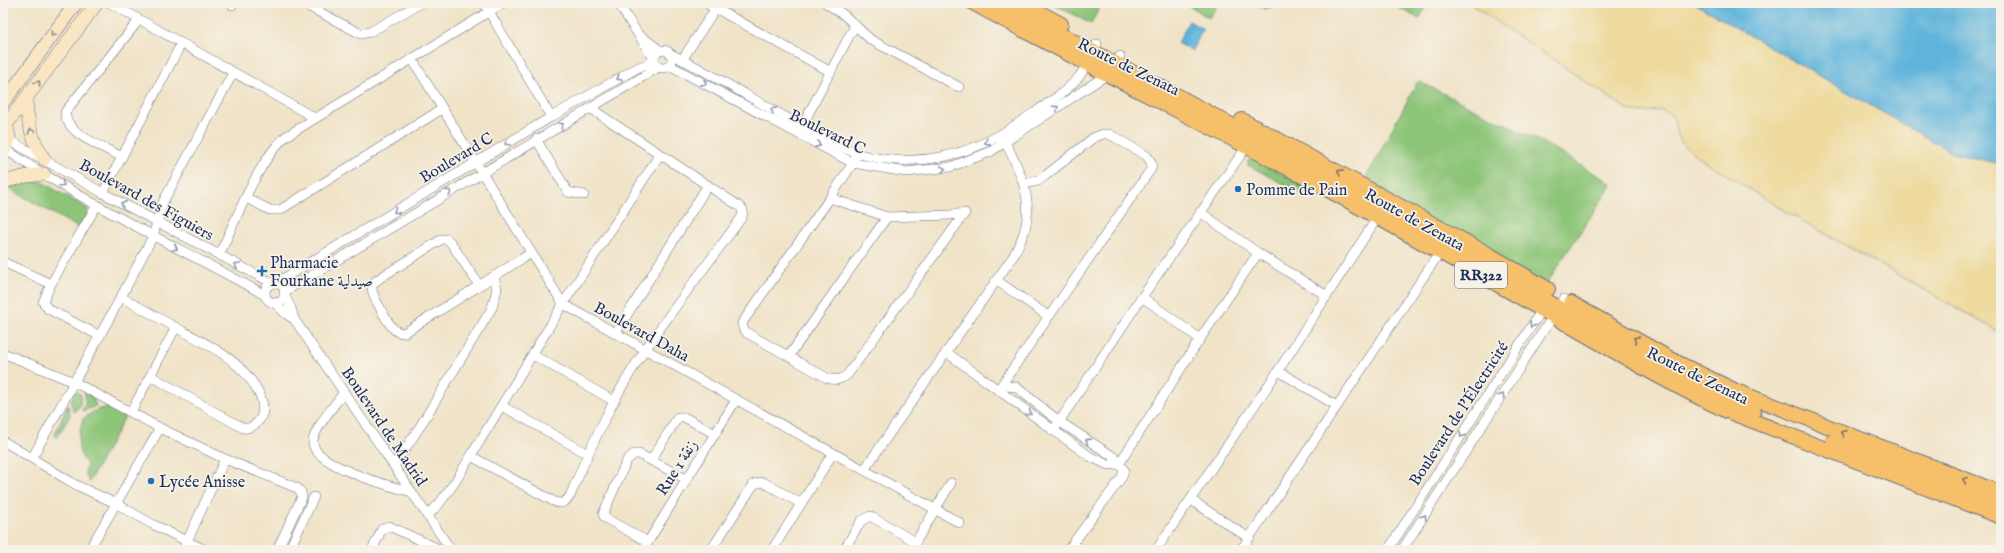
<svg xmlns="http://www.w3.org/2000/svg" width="2004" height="553" font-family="'IM FELL English',Amiri,serif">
<rect width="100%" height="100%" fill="#f7f3e8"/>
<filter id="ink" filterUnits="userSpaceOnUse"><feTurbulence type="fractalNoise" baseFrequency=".025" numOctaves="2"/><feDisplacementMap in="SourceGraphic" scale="8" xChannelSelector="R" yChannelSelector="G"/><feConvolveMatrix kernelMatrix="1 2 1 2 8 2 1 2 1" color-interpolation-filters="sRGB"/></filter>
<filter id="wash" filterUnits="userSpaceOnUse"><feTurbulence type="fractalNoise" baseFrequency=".012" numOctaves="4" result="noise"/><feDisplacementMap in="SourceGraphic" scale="16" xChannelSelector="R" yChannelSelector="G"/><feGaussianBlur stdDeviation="0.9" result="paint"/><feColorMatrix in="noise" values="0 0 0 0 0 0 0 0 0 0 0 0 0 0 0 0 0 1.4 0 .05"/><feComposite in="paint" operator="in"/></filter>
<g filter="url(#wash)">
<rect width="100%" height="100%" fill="#f0e3c7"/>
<!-- green -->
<g fill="#8dc578" stroke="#547a6b">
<polygon points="1052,3 1102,3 1091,24"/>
<polygon points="1184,3 1219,3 1209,18"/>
<polygon points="1391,3 1428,3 1419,19"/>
<polygon points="1418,81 1544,143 1612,184 1541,292 1361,187"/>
<polygon points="1252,158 1313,191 1310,198 1248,165 1248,161"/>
<polygon points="40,181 88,209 86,217 79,228 8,188 20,182"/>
<polygon points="75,391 81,395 80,406 73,412 71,400"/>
<polygon points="85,391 92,396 96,406 83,411 82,409 85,406"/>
<polygon points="68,405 70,416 57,437 54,436"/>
<path d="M 113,405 L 127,413 L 89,482 L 85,473 L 87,464 C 75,451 78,436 83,419 L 94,411 Z"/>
</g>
<!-- sand -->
<polygon fill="#eeda9e" stroke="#84847e" points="1469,3 1694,3 1953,153 2001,164 2001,333 1783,210 1698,157 1682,143 1677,135 1674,118 1667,112 1659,110 1641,113 1628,110"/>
<!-- water -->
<g fill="#5fb4db" stroke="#3d729c">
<polygon points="1255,3 1273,3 1271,7 1265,9"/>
<polygon points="1694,3 2001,3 2001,164 1953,153"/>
<polygon points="1189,21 1203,29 1192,51 1178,43"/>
</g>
</g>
<g filter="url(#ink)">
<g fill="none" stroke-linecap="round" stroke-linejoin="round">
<!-- street casing -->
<g stroke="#666e83" stroke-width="10">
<g id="street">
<polyline points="110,3 315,118"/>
<polyline points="302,3 361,34 370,32 421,3"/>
<polyline points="484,3 551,117"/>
<polyline points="618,3 654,59"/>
<polyline points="706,3 831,72"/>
<polyline points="826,3 844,15 871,40 959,87"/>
<polyline points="232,5 233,3"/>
<polyline points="641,36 661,51"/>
<circle cx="663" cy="59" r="9"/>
<path d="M 669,53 C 719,77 766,108 815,133 C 829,140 844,150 859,154 C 915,169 970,157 1017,124 C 1037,110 1061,97 1078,78 C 1086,69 1091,55 1097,44"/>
<polyline points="412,59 563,304 960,523"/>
<polyline points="682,60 719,3"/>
<polyline points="669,65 853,163 906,172 950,167 990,152 1108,74 1117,64 1120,56"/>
<polyline points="802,126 855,25"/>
<polyline points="536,139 568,192 584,195"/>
<polyline points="9,140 103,193 272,283"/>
<path d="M 5,149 C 87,205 178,247 265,295"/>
<path d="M 122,157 C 104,147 66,135 65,112 L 139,20"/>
<polyline points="103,193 181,44"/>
<polyline points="246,198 270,210 280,210 442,109"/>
<path d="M 830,198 L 887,217 L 950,215 L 965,213 L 848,374 C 841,380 836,381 827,378 L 747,333 L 743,328 L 742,323 L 830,198 L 853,163 L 857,154"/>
<polyline points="97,205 51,284 43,302 48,309 100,336"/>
<polyline points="1200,212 1258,253 1327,296"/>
<path d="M 219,255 C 236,221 257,162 285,137 L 503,3"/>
<polyline points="3,262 51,284"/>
<polyline points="996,280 1048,316"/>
<polyline points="276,283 551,117 637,68 654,61"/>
<circle cx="275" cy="293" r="10"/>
<path d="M 479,285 L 451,243 L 447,239 L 442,239 L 380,278 C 377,280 373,282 372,287 C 371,294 389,326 395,330 C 398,332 400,333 404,333 L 531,253"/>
<polyline points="284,292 659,67"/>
<polyline points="284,295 291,308 294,319 451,550"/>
<path d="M 121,297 C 139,307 157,317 175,327 C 207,344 243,360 260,395 C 263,403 265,411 260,419 C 256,425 251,429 243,428 L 151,376"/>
<polyline points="1142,297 1200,339"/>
<polyline points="274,302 286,314 294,319"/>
<polyline points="615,334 708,185"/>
<polyline points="946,352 1089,456 1108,465 1119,464"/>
<polyline points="3,353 74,382 160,428 225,459 297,488 301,492 302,497 277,550"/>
<polyline points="533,355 614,401"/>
<polyline points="789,356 887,217"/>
<polyline points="1278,371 1337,406"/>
<polyline points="998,390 1151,169 1152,164 1147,156 1109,134 1103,134 1093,138 1045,176 1038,181 1024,184"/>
<polyline points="998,390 1006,386 1016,387 1060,422 1114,457 1124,470 1122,477 1068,550"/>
<path d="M 344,392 C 336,404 314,428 313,441 C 310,465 393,487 412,492"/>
<polyline points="502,406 588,454"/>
<polyline points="131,412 176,327"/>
<polyline points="1053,431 1142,297 1247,146"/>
<polyline points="3,441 76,485 117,504 152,524 205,550"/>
<path d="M 471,456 L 553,501 C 561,505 565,503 570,496 C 591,446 614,395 645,350 C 676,304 710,261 742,217 L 743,210 L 739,206 L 590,108"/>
<polyline points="32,458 121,297 153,236 163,202 233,73"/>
<polyline points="651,460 678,417 684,417 715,434"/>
<polyline points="1119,464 1200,339 1258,253"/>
<polyline points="394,466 419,428 492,308 497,289 494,276"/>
<path d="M 864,470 L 1014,255 C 1017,248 1022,240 1024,232 C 1035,199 1018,166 1003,138"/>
<polyline points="1191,500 1249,538"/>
<polyline points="427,516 439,504 455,482 563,304 660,154"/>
<polyline points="648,542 605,518 603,514 627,460 634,454 639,454 686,479"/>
<polyline points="89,550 160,428"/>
<polyline points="183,550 225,459"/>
<polyline points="289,550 314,497"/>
<polyline points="372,550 382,529 389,526 439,549"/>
<polyline points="643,550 736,400"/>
<polyline points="711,550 754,484 763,482 800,503"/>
<polyline points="772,550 833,453"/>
<polyline points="844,550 861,521 870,516 916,542"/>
<polyline points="911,550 951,483"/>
<polyline points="1156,550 1278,371 1377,218"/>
<polyline points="1241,550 1440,252"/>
<polyline points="1388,550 1545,305"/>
<polyline points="1402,550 1564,299"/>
</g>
</g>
<!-- secondary casing -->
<g stroke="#666e83" stroke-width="14">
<g id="secondary">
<path d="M 26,100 C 27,122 32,140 44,159"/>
<polyline points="3,103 76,3"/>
<path d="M 3,121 C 10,130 11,142 3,151"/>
<polyline points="6,125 97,3"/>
<polyline points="3,182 27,176 44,174"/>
</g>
</g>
<!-- primary casing -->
<g stroke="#666e83" stroke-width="16">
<g id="primary">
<path d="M 973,3 C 1098,72 1226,133 1350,202 C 1408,235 1466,266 1523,299 C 1591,337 1656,378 1727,411 L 2001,517"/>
<polyline points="1000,3 1178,96 1447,243 1652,362 1703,389 1754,411"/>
<polyline points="1022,3 1061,24"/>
<polyline points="1242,120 1488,254 1548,289"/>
<polyline points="1571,303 1680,364 1736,391 2001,493"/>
<polyline points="1833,441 2001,505"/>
</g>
</g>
<!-- street -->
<use href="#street" stroke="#fff" stroke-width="9"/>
<!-- secondary -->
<use href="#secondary" stroke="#fbe6c4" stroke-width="13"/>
<!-- primary -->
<use href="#primary" stroke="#f6c06b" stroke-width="14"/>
</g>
<!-- one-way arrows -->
<defs><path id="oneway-chevron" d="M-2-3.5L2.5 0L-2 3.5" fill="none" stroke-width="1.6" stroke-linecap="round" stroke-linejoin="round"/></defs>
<g stroke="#8b8a91">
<use href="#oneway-chevron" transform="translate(53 34) rotate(126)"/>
<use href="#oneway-chevron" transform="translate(38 83) rotate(-54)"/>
<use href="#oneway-chevron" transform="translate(31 131) rotate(-108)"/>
</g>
<g stroke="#8d97ae">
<use href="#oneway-chevron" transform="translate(619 78) rotate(151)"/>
<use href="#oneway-chevron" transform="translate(704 83) rotate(29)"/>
<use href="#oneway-chevron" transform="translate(1056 108) rotate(-34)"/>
<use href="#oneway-chevron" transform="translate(773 110) rotate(-151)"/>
<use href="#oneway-chevron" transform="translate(561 125) rotate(-30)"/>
<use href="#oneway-chevron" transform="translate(987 142) rotate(152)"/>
<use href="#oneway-chevron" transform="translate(507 143) rotate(149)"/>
<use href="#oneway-chevron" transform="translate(818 145) rotate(27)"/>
<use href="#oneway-chevron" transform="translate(943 169) rotate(-9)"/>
<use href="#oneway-chevron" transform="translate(62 184) rotate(30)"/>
<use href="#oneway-chevron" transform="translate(449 192) rotate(-32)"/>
<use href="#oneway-chevron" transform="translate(123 204) rotate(-152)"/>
<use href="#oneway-chevron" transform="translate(396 211) rotate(148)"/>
<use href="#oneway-chevron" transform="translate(175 248) rotate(27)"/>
<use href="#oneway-chevron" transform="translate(237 265) rotate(-150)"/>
<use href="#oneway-chevron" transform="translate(1532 325) rotate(123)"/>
<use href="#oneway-chevron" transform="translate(1502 396) rotate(-57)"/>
<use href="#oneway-chevron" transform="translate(1029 413) rotate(37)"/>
<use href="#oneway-chevron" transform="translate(1462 435) rotate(123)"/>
<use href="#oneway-chevron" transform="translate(1088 441) rotate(-147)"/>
<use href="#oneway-chevron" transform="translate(1424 517) rotate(-57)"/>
</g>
<g stroke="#7e7064">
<use href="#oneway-chevron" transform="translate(1340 172) rotate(-151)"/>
<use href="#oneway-chevron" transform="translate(1636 339) rotate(-151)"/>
<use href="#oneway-chevron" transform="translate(1843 433) rotate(-159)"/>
<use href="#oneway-chevron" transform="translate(1965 480) rotate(-159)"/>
</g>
</g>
<!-- markers -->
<g fill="#1f6fb2" stroke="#f7f3e8" stroke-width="1.5">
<circle cx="1238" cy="189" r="4"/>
<path d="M260 265h4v4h4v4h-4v4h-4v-4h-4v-4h4z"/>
<circle cx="151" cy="481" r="4"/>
</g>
<g text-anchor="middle" stroke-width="3.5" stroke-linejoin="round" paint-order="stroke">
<!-- shield labels -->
<rect fill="#f7f3e8" stroke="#5d6a87" stroke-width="1" x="1455" y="262" width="52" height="26" rx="3"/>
<g font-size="15" font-weight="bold" fill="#1b2f5e">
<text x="1481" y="280">RR322</text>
</g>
<!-- street labels -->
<g font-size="16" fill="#1b2f5e" stroke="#f7f3e8">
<text transform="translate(1129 66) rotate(26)" y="6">Route de Zenata</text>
<text transform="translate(828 131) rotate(26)" y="6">Boulevard C</text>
<text transform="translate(456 157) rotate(-31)" y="6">Boulevard C</text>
<text transform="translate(147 199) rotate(29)" y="6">Boulevard des Figuiers</text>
<text transform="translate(1415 219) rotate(29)" y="6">Route de Zenata</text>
<text transform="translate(642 331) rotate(29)" y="6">Boulevard Daha</text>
<text transform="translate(1698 375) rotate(26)" y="6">Route de Zenata</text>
<text transform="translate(1458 413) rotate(-57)" y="6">Boulevard de l'Électricité</text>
<text transform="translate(385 426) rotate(56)" y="6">Boulevard de Madrid</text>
<text transform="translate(676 467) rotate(-58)" y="6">Rue 1 زنقة</text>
</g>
<!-- poi labels -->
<g font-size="16" fill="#1b2f5e" stroke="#f7f3e8" text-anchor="start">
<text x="1246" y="195">Pomme de Pain</text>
<text x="270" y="268">Pharmacie<tspan x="270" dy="18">Fourkane صيدلية</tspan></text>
<text x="159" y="487">Lycée Anisse</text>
</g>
</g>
<!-- margin -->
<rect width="2004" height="553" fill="none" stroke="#f7f3e8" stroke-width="16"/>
</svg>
